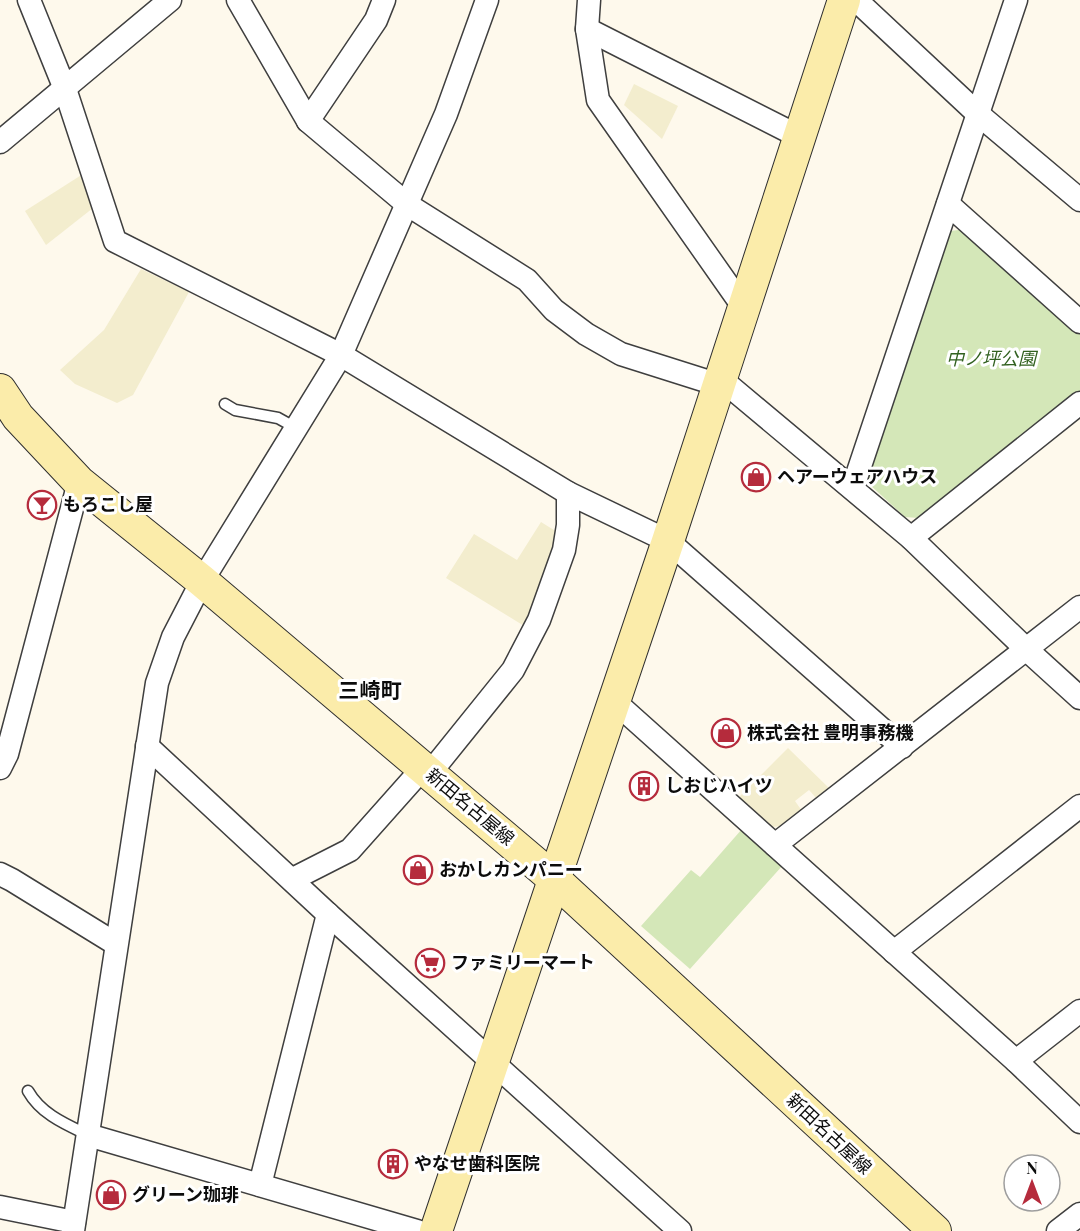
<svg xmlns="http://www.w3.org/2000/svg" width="1080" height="1231" font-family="'Playfair Display','Noto Sans JP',serif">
<rect width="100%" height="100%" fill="#fef9ec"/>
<!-- farmland -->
<g fill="#f3edce">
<polygon points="634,84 678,106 662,139 624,105"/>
<polygon points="83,174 93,208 46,245 25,211"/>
<polygon points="141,269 189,292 133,395 117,403 75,384 60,370 104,330"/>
<polygon points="541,522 562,535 529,629 446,578 474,534 517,560"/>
<polygon points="788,748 830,789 817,799 809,790 795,801 802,811 783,826 771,827 738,798"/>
</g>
<!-- green -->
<g fill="#d4e7b8">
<polygon points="967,229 1080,331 1080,391 918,518 905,517 869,484 867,478 950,231"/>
<polygon points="742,829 783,865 690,969 641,926 691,870 700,877"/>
</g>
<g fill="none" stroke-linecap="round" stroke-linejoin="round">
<!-- lane casing -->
<g stroke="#3f3f3f" stroke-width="13">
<g id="lane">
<polyline points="225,404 235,410 278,418 296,428"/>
<path d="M 28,1091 C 41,1114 65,1124 88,1135"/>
</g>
</g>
<!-- street casing -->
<g stroke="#3f3f3f" stroke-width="25">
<g id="street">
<polyline points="29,0 65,89 115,241 341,355 568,493 668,541 902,747"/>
<polyline points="238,0 308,121 408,205 527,280 554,310 586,334 621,354 719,385"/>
<polyline points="589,0 587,29 598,100 744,308"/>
<polyline points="856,0 978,114 1080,200"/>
<polyline points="587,29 800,137"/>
<polyline points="308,121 376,20 384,0"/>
<polyline points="0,142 170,0"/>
<polyline points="948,204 1080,322"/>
<polyline points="721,379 911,538 1026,649 1080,698"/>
<polyline points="853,487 1016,0"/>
<polyline points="911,538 1080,403"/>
<polyline points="614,701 1016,1061 1080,1122"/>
<polyline points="147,746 328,914 680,1231"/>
<polyline points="0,768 7,754 79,482"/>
<polyline points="430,773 513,670 539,620 564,550 568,525 568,493"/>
<polyline points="775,845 1080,607"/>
<polyline points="0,874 12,880 116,944"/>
<polyline points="293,879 350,850 423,768"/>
<polyline points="894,952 1080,806"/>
<polyline points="1016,1061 1080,1011"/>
<polyline points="88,1135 417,1231"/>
<polyline points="260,1185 328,914"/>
<polyline points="0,1207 74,1222"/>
<polyline points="73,1231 157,683 173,637 202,581 341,355 446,114 487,0"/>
<polyline points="1058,1231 1080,1214"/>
</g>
</g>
<!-- secondary casing -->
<g stroke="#2e2e2e" stroke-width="34">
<g id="secondary">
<polyline points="0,390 18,417 79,482 202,581 554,879 935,1231"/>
<polyline points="436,1231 668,541 844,0"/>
</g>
</g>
<!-- lane -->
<use href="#lane" stroke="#fff" stroke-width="10"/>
<!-- street -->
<use href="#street" stroke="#fff" stroke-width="22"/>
<!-- secondary -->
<use href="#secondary" stroke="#fbecaa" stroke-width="32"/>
</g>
<!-- icons -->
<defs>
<g id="shop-ring" transform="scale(1.5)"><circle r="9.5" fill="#fff" stroke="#b52b3c" stroke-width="1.5"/><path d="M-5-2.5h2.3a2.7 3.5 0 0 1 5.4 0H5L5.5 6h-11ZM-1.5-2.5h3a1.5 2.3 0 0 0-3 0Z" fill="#b52b3c"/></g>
<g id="bar-ring" transform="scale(1.5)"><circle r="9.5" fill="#fff" stroke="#b52b3c" stroke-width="1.5"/><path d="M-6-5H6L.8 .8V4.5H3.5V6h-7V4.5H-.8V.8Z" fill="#b52b3c"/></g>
<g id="building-ring" transform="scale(1.5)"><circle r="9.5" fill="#fff" stroke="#b52b3c" stroke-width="1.5"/><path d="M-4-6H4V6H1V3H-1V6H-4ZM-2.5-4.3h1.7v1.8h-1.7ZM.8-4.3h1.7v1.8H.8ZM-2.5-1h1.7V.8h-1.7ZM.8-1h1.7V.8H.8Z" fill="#b52b3c"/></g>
<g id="supermarket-ring" transform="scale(1.5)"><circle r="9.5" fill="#fff" stroke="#b52b3c" stroke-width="1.5"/><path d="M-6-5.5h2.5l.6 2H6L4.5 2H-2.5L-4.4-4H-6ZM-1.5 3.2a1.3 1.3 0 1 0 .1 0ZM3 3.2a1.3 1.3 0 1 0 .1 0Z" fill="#b52b3c"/></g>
</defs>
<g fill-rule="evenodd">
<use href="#shop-ring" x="756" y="477"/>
<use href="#bar-ring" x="42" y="505"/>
<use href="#shop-ring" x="726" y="733"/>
<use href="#building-ring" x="644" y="786"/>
<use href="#shop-ring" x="418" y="870"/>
<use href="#supermarket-ring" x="430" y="963"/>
<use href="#building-ring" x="393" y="1164"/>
<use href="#shop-ring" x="111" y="1195"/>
</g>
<g text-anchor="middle" stroke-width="6" stroke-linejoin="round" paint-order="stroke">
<!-- park labels -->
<g font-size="18" font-style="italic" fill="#326120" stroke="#fff">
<text x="991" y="365">中ノ坪公園</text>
</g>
<!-- poi labels -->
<g font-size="18" font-weight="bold" fill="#0c0c0c" stroke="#fff" text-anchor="start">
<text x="777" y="483">ヘアーウェアハウス</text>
<text x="63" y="511">もろこし屋</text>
<text x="747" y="739">株式会社 豊明事務機</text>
<text x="665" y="792">しおじハイツ</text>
<text x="439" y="876">おかしカンパニー</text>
<text x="451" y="969">ファミリーマート</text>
<text x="414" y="1170">やなせ歯科医院</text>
<text x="132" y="1201">グリーン珈琲</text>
</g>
<!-- street labels -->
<g font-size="18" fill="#0c0c0c" stroke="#fff">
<text transform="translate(470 807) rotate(40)" y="6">新田名古屋線</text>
<text transform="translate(829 1134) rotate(43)" y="6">新田名古屋線</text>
</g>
<!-- quarter labels -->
<g font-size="21" font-weight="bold" fill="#0c0c0c" stroke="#fff">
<text x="370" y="698">三崎町</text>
</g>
</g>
<!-- north arrow -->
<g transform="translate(1032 1183)"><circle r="28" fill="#ffffff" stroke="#9e9e9e" stroke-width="1.5"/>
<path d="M0-4.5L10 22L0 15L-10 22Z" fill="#b52b3c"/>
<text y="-9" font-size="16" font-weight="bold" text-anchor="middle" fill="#0c0c0c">N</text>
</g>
</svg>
